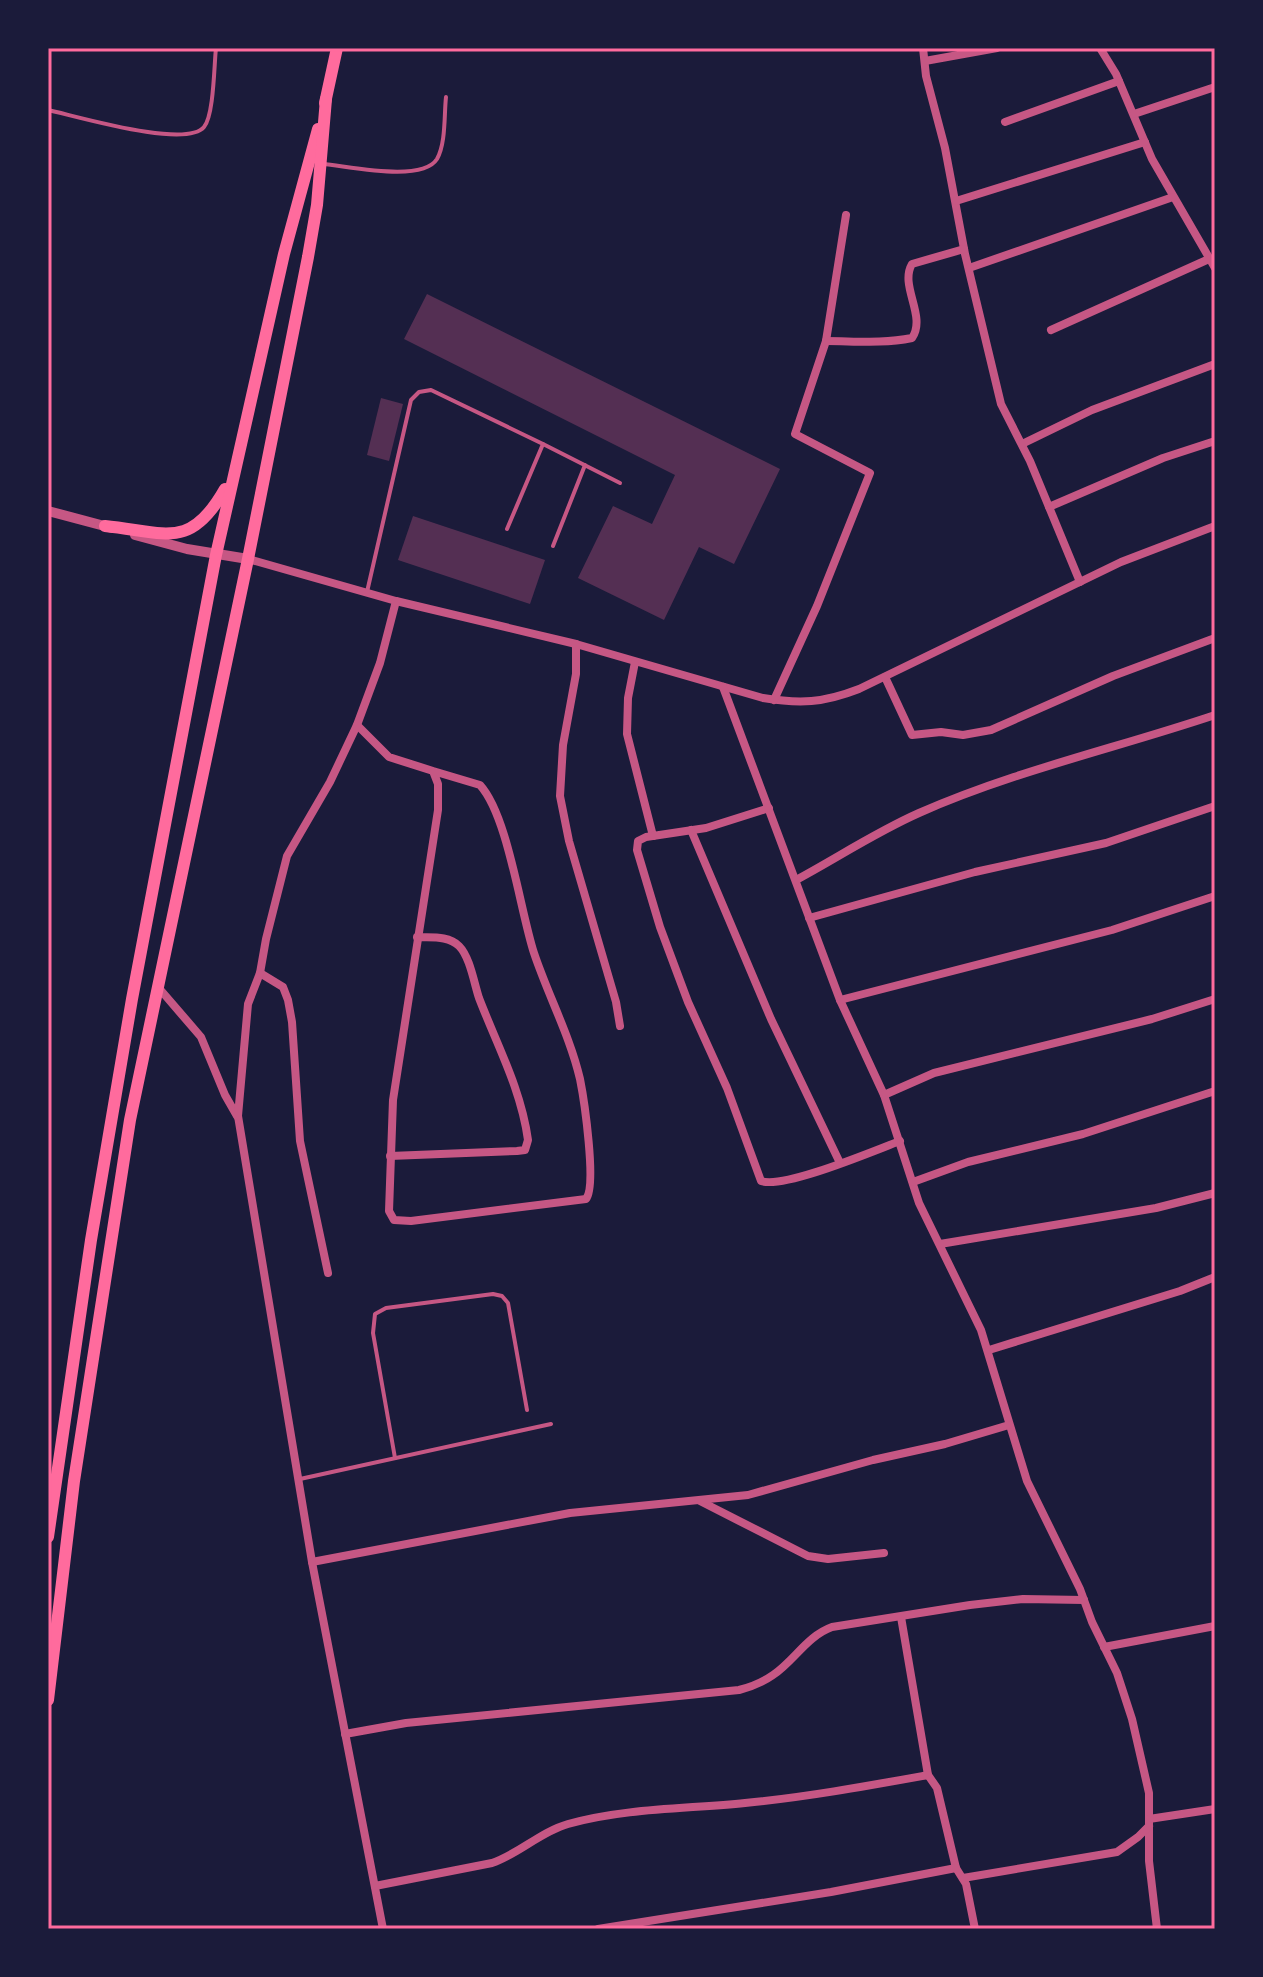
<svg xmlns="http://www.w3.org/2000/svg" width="1263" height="1977" font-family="Poppins,sans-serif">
<rect width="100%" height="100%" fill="#1b1b3a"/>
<!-- building -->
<g fill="#542f53">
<polygon points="427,294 780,469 734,564 699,547 664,620 578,578 613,506 652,524 675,475 404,339"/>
<polygon points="381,398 403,404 389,461 367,455"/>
<polygon points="413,516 545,560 530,604 398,560"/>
</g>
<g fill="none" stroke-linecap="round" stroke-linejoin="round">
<!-- service -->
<g stroke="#c65784" stroke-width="4">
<path d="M 48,110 C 76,116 186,149 204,127 C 214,115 214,65 216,48"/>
<path d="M 323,164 C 348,166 422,183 437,159 C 446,143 444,115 446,97"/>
<polyline points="543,444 620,483"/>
<polyline points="553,546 585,465"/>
<polyline points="367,592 411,400 419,392 431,390 543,444 507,529"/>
<polyline points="395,1458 373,1333 375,1314 386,1308 493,1294 502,1296 508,1303 527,1410"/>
<polyline points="300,1479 551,1424"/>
</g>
<!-- minor -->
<g stroke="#c65784" stroke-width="8">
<polyline points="923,48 926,76 945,148 965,254 1001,404 1030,461 1080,582"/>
<polyline points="1100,48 1116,74 1152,159 1215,268"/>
<polyline points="925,61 997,48"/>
<polyline points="1134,114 1215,87"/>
<polyline points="1005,122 1119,81"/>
<polyline points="956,201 1145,142"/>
<polyline points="969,268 1173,197"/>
<polyline points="1051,330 1209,259"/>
<path d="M 826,341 C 855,341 882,344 912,338 C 927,316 899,286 912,264 L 964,249"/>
<polyline points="1022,444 1092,410 1215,364"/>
<polyline points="1049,507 1163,458 1215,441"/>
<path d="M 248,559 L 396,601 L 576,644 L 763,698 C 800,704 823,703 859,689 L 1121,562 L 1215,526"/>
<polyline points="576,644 576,674 563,745 560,796 569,841 616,1002 620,1026"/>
<polyline points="635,662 628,698 627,734 653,836"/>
<polyline points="885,677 912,735 941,732 963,735 991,730 1113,676 1215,638"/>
<polyline points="723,687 840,1000 884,1095 919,1203 981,1330 1027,1481 1080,1589 1092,1622 1117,1673 1132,1719 1149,1793 1149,1861 1157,1929"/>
<polyline points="774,700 817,606 870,473 795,434 826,341 846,215"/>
<path d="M 357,725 L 389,757 L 433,771 L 438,784 L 438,810 L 393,1100 L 389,1211 L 394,1220 L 411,1221 L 586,1199 C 597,1186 584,1099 580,1079 C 570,1036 548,995 534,953 C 520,910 508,816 480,785 L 433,771"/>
<path d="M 769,808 L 706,828 L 646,837 L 638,841 L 637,850 L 660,927 L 688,1002 L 727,1088 L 761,1181 C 784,1189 873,1151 900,1141"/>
<polyline points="691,830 771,1019 840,1163"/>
<path d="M 796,880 C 837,858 876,832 919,813 C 1014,771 1117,748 1215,715"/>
<polyline points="809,918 975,872 1106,843 1215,806"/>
<polyline points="260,973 283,987 288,1000 292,1022 300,1141 328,1273"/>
<polyline points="158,987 201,1037 225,1095 237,1116"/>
<polyline points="840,1000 1112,930 1215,896"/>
<polyline points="884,1095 934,1073 1152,1019 1215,999"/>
<path d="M 390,1156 L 517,1151 L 525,1150 L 528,1140 C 521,1089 497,1045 479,998 C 474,983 470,957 459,946 C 448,935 430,938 417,937"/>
<polyline points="913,1182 968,1162 1083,1134 1215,1091"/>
<polyline points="940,1244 1156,1208 1215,1193"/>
<polyline points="989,1350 1180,1291 1215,1277"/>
<polyline points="700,1501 808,1556 828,1559 884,1553"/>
<polyline points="312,1562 570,1513 748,1495 873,1460 945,1444 1009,1425"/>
<polyline points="901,1617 928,1775 937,1788 956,1868 966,1884 975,1929"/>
<polyline points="1104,1647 1215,1626"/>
<path d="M 345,1734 L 406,1723 L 739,1690 C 751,1687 763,1682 773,1675 C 794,1661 807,1636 832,1627 L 970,1605 L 1023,1599 L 1084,1600"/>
<polyline points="1149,1819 1215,1809"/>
<polyline points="963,1878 1117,1852 1138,1837 1149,1826"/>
<path d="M 375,1886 L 492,1863 C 519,1854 540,1832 568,1824 C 625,1808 687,1809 745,1803 C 807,1797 867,1786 928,1775"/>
<polyline points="383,1929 312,1562 238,1116 248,1004 260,973 266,939 287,856 330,782 357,725 380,663 396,601"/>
<polyline points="598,1929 831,1892 956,1868"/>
</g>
<!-- tertiary -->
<g stroke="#c65784" stroke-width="10">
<polyline points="48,511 112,528"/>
<polyline points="135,535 187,549 248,559"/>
</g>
<!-- primary -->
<g stroke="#ff6b9d" stroke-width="12">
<polyline points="325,103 337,48"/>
<path d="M 105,526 C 165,532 190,551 225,489"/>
<polyline points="48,1537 91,1240 132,999 216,555 284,254 318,129"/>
<polyline points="48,1700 74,1481 130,1120 248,559 308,257 317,205 326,99"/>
</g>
</g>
<!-- border -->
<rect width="1263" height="1977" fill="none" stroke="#1b1b3a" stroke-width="100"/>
<rect x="50" y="50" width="1163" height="1877" fill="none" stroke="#ff6b9d" stroke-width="3"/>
</svg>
